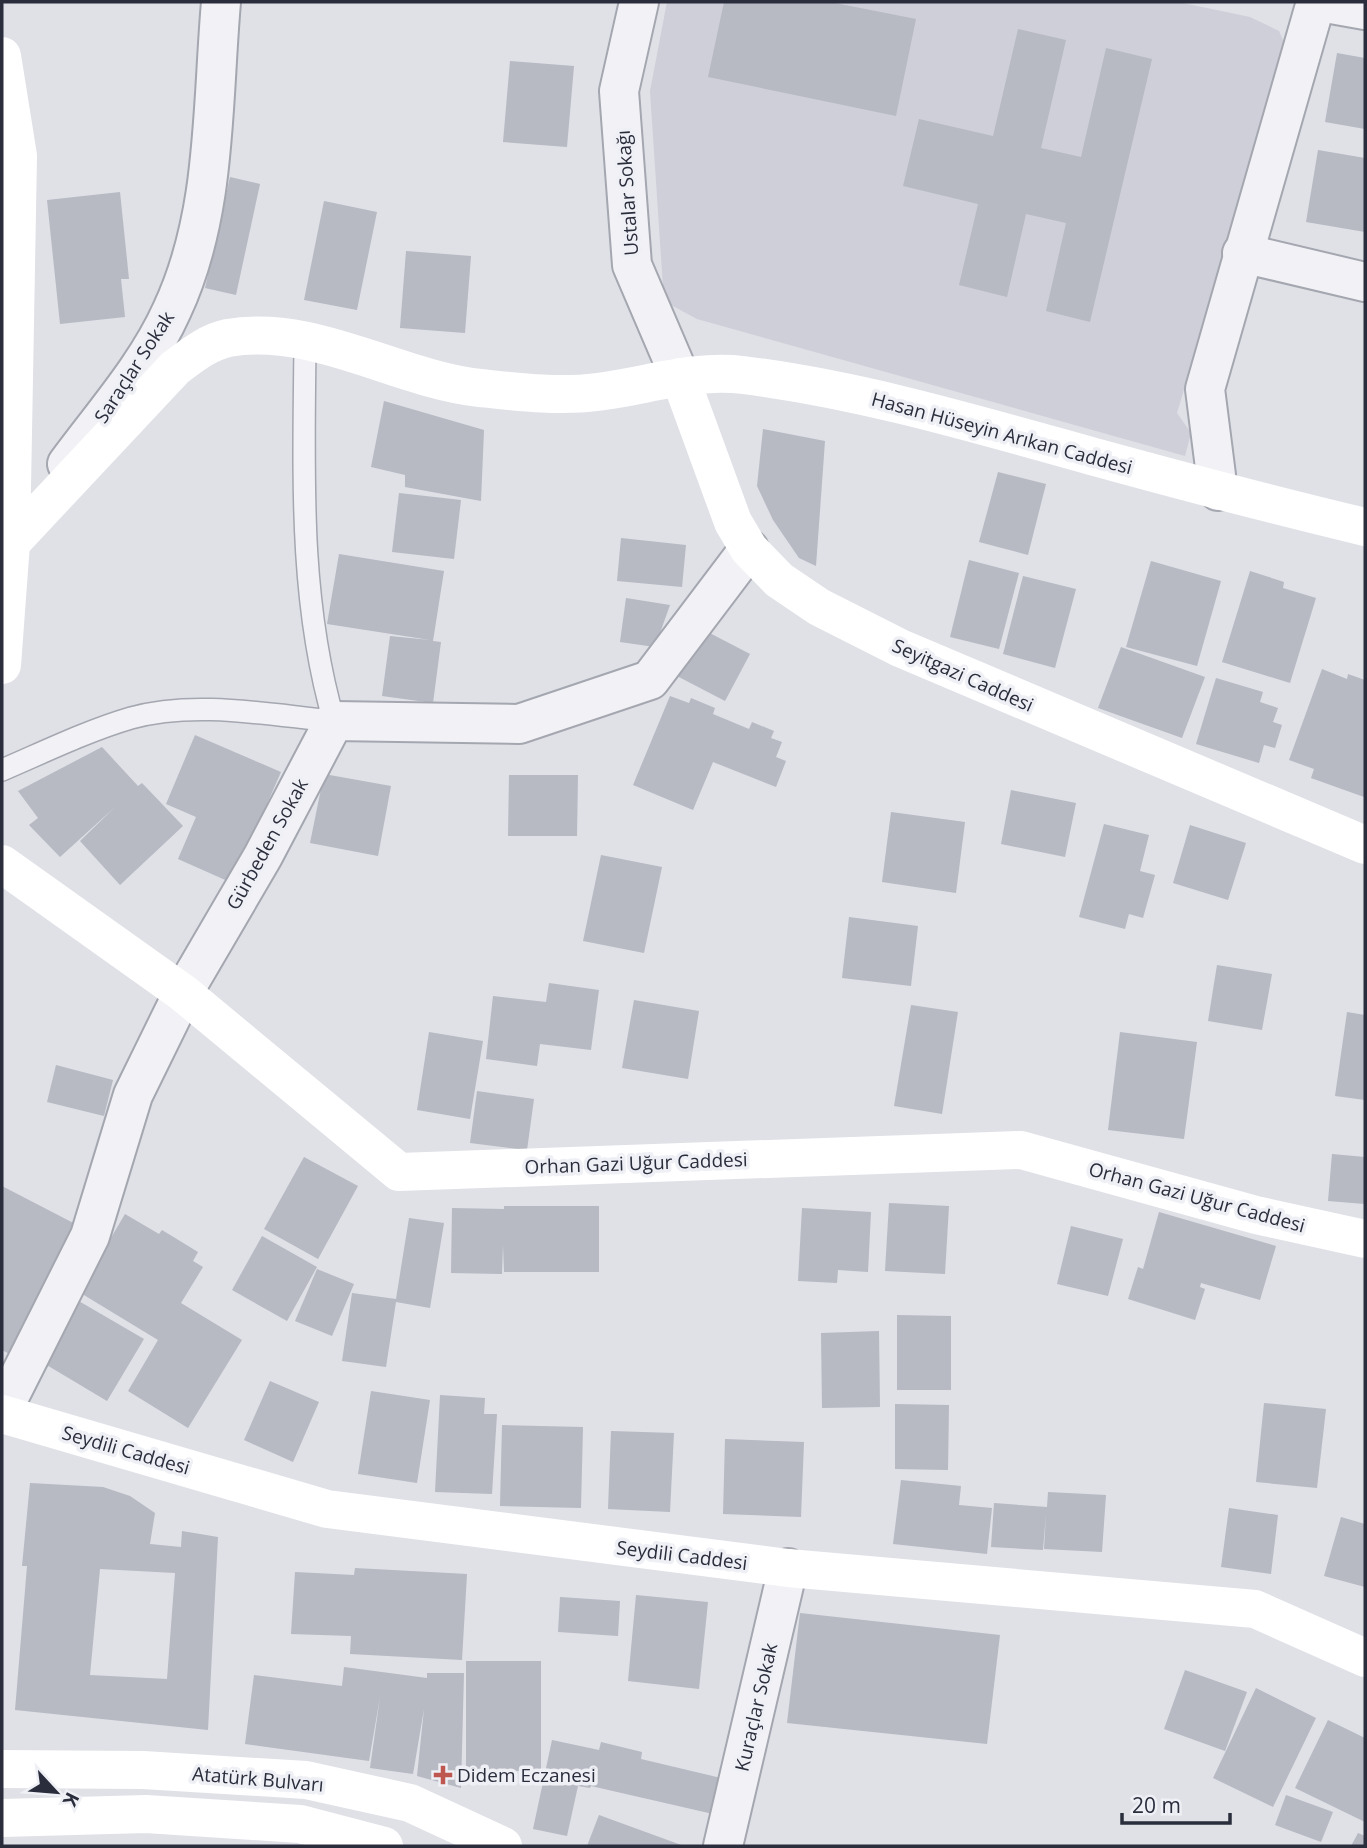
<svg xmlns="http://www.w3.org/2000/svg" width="1367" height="1848" font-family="'Open Sans',sans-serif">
<rect width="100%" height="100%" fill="#dfe1e7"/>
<!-- built -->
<polygon fill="#cecfd8" points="667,2 1178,2 1250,17 1279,31 1286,47 1177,413 1191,433 1185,456 697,319 671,305 663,287 650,91"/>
<!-- building -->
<g fill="#b7b9c3" fill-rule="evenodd">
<polygon points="724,2 830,2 916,19 896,116 708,77"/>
<polygon points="1018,29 1066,40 1041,148 1081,157 1106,48 1152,59 1090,322 1046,311 1066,223 1026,214 1007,297 959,285 978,204 903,186 919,119 993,136"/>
<polygon points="1337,53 1365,58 1365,129 1325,122"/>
<polygon points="510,61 574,66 567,147 503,142"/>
<polygon points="1318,150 1365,158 1365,232 1306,222"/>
<polygon points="230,177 260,184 236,295 205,288"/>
<polygon points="120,192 129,279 121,279 125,317 60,324 47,200"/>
<polygon points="324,201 377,212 357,310 304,300"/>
<polygon points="406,251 471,256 465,333 400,328"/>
<polygon points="384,401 484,430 481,501 405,487 405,475 371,467"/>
<polygon points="763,429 825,441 816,566 799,558 773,520 757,486"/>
<polygon points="998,472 1046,484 1028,555 979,542"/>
<polygon points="399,493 461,500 454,559 392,552"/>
<polygon points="621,538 686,545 682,587 617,581"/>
<polygon points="339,554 444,571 433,641 441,642 433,703 382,696 390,636 430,640 327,624"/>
<polygon points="969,560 1019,573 999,649 950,637"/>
<polygon points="1151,561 1221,581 1197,666 1126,647"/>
<polygon points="1250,571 1284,582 1283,588 1316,598 1290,683 1222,662"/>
<polygon points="1023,576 1076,589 1055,668 1003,654"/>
<polygon points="626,598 670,605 655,647 620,642"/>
<polygon points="702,629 750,654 725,701 677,676"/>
<polygon points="1121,647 1205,677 1182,738 1098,708"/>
<polygon points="1322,669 1347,679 1348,674 1365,680 1364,797 1311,778 1314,769 1289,760"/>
<polygon points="1216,678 1263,692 1260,702 1278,708 1273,722 1282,725 1275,748 1264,745 1259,763 1196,744"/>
<polygon points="670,696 689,703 691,698 715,708 713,714 749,729 752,722 774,731 771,738 782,742 776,757 786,761 776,787 713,762 693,810 633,785"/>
<polygon points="195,735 281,772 232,883 178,859 196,817 166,804"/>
<polygon points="102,747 138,786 142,783 183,826 120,885 80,841 115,807 60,857 29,825 38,818 18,791"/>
<polygon points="324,774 391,786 378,856 310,843"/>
<polygon points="509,775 578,775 577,836 508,836"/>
<polygon points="1011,790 1076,803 1065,857 1001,844"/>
<polygon points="891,812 965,822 956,893 882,882"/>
<polygon points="1104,824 1149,835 1140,871 1155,875 1143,918 1129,914 1125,929 1079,917"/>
<polygon points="1190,825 1246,843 1228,900 1173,883"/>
<polygon points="601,855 662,867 644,953 583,941"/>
<polygon points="849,917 918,926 911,986 842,978"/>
<polygon points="1217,965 1272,974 1262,1030 1208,1021"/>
<polygon points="549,983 599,990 591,1050 540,1044 537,1066 486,1059 493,996 546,1002"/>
<polygon points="634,1000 699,1011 688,1079 622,1068"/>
<polygon points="911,1005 958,1012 942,1114 894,1106"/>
<polygon points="1347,1012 1365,1015 1365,1100 1335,1096"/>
<polygon points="429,1032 483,1041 470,1119 417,1110"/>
<polygon points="1120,1032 1197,1042 1184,1139 1108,1130"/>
<polygon points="56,1065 113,1080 104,1116 47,1102"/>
<polygon points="477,1091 534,1099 527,1150 470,1143"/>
<polygon points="1332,1154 1365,1157 1365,1204 1328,1201"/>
<polygon points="304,1157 358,1186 318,1259 264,1229"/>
<polygon points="2,1186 83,1228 17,1358 2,1350"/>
<polygon points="889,1203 949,1206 945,1274 885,1271"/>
<polygon points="504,1206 599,1206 599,1272 504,1272 503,1245 502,1274 451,1273 452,1208 504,1209"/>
<polygon points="802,1208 871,1212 868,1272 838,1270 837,1283 798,1281"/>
<polygon points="1159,1212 1276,1246 1260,1300 1201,1283 1200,1287 1205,1289 1195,1320 1128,1299 1138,1267 1143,1269"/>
<polygon points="125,1214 159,1234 162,1230 198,1252 193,1261 203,1267 181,1303 242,1340 188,1428 128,1391 158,1340 79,1292"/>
<polygon points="409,1218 444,1223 430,1308 396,1302 386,1367 342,1361 352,1293 396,1299"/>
<polygon points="1071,1226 1123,1239 1108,1296 1057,1284"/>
<polygon points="262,1236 317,1267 287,1321 232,1290"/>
<polygon points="317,1269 354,1284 332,1336 295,1321"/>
<polygon points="77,1300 144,1339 107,1401 40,1361"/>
<polygon points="897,1315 951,1316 951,1390 897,1390"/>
<polygon points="879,1331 880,1407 822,1408 821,1333"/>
<polygon points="270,1381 319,1402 293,1462 244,1440"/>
<polygon points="371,1391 430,1400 417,1483 358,1474"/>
<polygon points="440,1395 485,1398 484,1414 497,1414 492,1494 435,1492"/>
<polygon points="1264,1403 1326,1409 1317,1488 1256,1482"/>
<polygon points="895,1404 949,1405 948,1470 895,1469"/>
<polygon points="502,1425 583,1427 581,1508 500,1506"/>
<polygon points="611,1431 674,1433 670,1512 608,1509"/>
<polygon points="725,1439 804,1442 801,1517 723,1514"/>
<polygon points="901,1480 961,1486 959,1505 992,1508 987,1554 893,1544"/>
<path d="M 30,1483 L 103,1487 L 130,1496 L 155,1513 L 150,1544 L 181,1547 L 182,1531 L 218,1537 L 208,1730 L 15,1710 L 27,1566 L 22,1566 ZM 100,1569 L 175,1573 L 167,1679 L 90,1675 Z"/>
<polygon points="1048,1492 1106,1495 1102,1552 1044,1549 1046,1514 1043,1550 991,1547 994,1503 1047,1507"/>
<polygon points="1229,1508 1278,1515 1271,1574 1221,1567"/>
<polygon points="1341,1517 1365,1524 1365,1587 1324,1576"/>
<polygon points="355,1568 467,1574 462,1660 350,1654 351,1636 291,1634 295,1572 354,1575"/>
<polygon points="636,1595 708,1602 699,1689 628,1681"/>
<polygon points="560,1597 620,1601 618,1636 558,1632"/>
<polygon points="800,1613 1000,1635 987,1744 787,1723"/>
<rect x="466" y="1661" width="75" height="110"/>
<polygon points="344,1667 427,1678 427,1673 464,1673 461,1788 417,1776 424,1709 413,1774 370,1768 380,1697 369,1761 245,1744 254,1675 342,1686"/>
<polygon points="1185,1670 1247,1692 1225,1751 1164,1729"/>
<polygon points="1256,1688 1316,1718 1273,1807 1213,1778"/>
<polygon points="1328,1720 1365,1738 1365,1822 1295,1788"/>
<polygon points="552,1740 599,1750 601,1742 642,1752 641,1759 721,1778 713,1814 591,1786 590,1788 578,1786 567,1836 533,1829"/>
<polygon points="1286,1795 1333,1812 1321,1842 1275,1825"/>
<polygon points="599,1815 684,1846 587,1846"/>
<polygon points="1358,1833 1365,1836 1365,1846 1351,1846"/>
</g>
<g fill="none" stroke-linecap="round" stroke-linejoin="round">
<!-- lane casing -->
<g stroke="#a5a7b0" stroke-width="24">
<path id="lane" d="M 2,770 C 44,752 87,731 131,718 C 195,700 269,715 334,721 C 298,598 304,468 305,341"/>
</g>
<!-- street casing -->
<g stroke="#a5a7b0" stroke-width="42">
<g id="street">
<polyline points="639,2 619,91 632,265 680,377"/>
<polyline points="1320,2 1365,10"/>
<polyline points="1242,253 1365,282"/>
<path d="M 67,464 C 103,415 147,366 172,310 C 217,214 212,105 221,2"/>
<polyline points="1218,491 1205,389 1316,2"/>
<polyline points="2,1411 90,1236 133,1095 183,993 263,856 334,721 519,724 650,680 749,549"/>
<polyline points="723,1846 788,1568"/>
</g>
</g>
<!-- lane -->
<use href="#lane" stroke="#f2f2f6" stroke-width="21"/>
<!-- street -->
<use href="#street" stroke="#f2f2f6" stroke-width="38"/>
<!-- secondary -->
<g stroke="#fff" stroke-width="38">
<polyline points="2,56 18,156 11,543 2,665"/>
<polyline points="680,377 733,522 749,549 779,580 819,607 900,648 1365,845"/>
<path d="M 11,543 L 175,368 C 191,356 208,342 228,338 C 314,323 397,379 480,388 C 518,392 560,397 597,392 C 646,386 694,369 743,375 C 862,390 976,424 1091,456 C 1182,481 1273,505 1365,527"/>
<polyline points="2,864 183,993 399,1172 1021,1150 1256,1215 1365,1239"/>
<polyline points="2,1414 327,1509 788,1568 1255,1609 1365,1658"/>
<polyline points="2,1769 143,1770 306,1780 410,1803 503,1846"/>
<polyline points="2,1818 146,1814 300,1824 384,1846"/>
</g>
</g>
<!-- markers -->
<path fill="#bf5751" stroke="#eff0f5" stroke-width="2.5" d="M439.5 1764.5h7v7h7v7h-7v7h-7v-7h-7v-7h7z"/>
<g text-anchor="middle" stroke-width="7" stroke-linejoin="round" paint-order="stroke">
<!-- street labels -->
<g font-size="19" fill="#2a2d3c" stroke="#eff0f5">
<text transform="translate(627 193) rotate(-94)" y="7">Ustalar Sokağı</text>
<text transform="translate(134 367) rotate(-57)" y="7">Saraçlar Sokak</text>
<text transform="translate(1002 433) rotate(15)" y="7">Hasan Hüseyin Arıkan Caddesi</text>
<text transform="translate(963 675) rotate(24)" y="7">Seyitgazi Caddesi</text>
<text transform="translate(267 844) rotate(-61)" y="7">Gürbeden Sokak</text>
<text transform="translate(636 1163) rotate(-2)" y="7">Orhan Gazi Uğur Caddesi</text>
<text transform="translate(1197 1197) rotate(15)" y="7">Orhan Gazi Uğur Caddesi</text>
<text transform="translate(126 1450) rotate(16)" y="7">Seydili Caddesi</text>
<text transform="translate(682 1555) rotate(7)" y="7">Seydili Caddesi</text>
<text transform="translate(756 1707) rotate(-77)" y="7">Kuraçlar Sokak</text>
<text transform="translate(258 1779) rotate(5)" y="7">Atatürk Bulvarı</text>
</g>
<!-- poi labels -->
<g font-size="19" fill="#2a2d3c" stroke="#eff0f5" text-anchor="start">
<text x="457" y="1782">Didem Eczanesi</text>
</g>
</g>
<!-- border -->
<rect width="1367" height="1848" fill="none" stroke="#2a2d3c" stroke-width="7"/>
<!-- north arrow -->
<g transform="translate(56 1792) rotate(116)" stroke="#eff0f5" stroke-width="5" paint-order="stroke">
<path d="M0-5L12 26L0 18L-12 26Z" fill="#2a2d3c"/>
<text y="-10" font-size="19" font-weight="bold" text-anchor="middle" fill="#2a2d3c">K</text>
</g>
<!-- scale -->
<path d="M1122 1813v10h108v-10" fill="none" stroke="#2a2d3c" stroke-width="3.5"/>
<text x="1132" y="1813" font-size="21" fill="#2a2d3c" stroke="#eff0f5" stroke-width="5" paint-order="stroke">20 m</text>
</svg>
